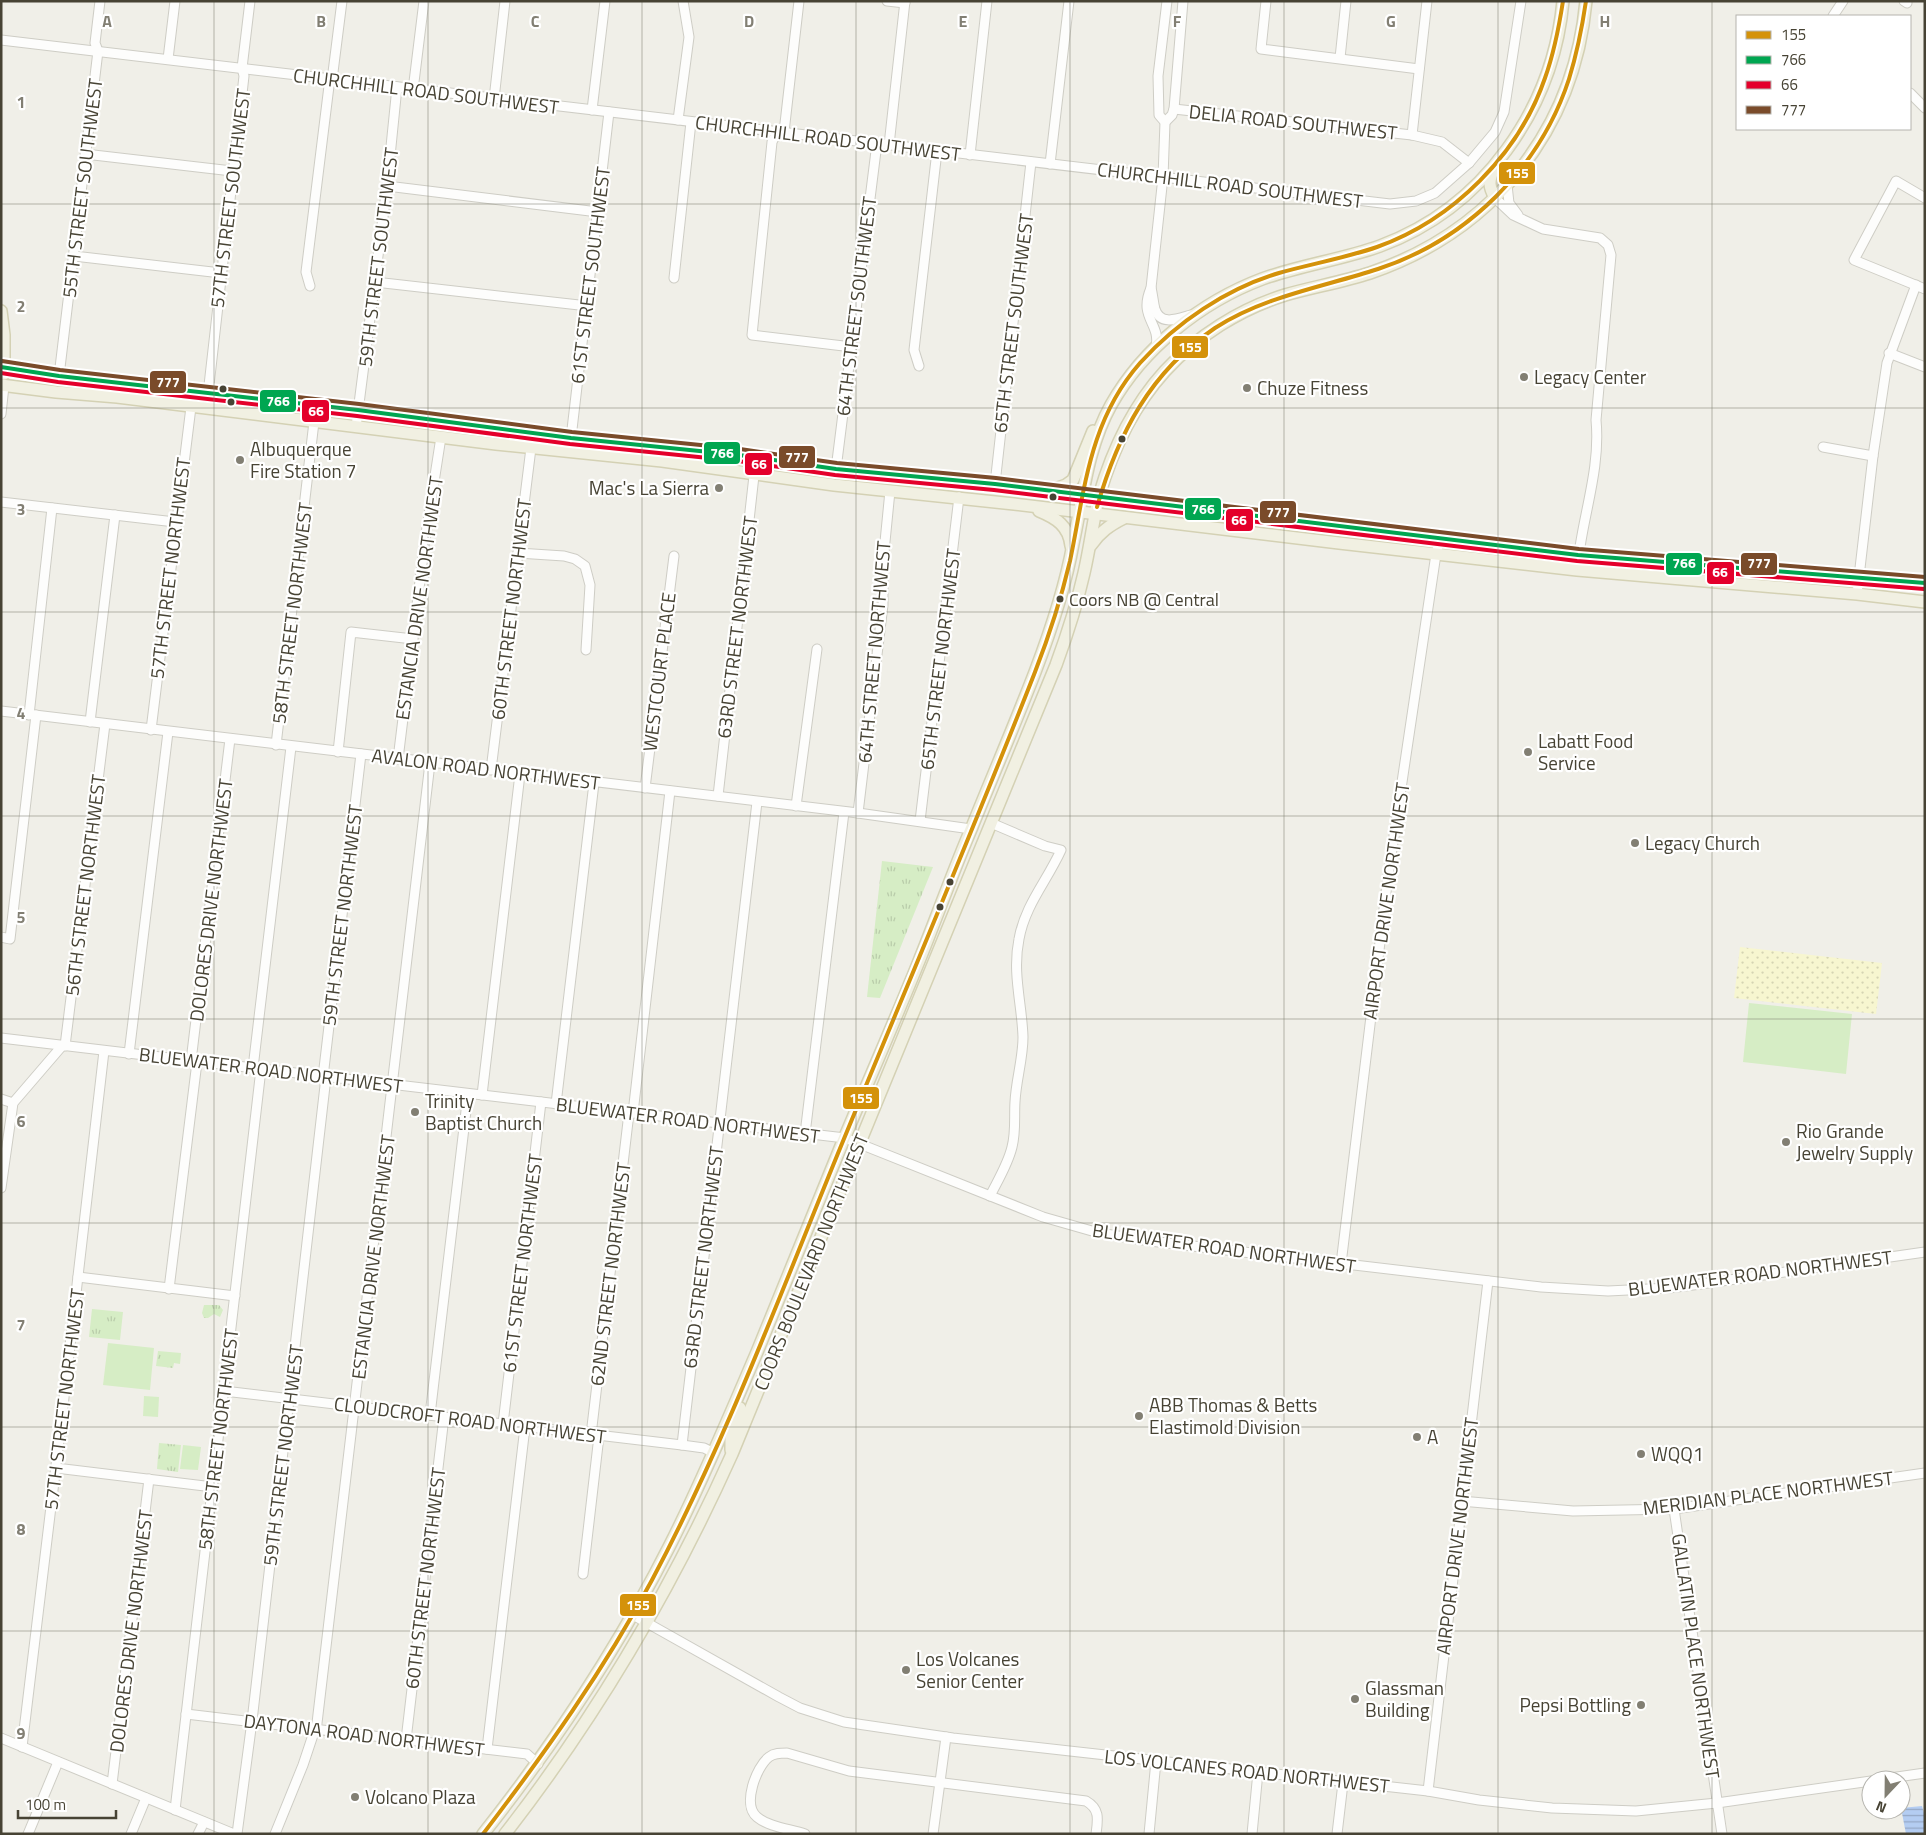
<svg xmlns="http://www.w3.org/2000/svg" width="1926" height="1835" font-family="'Titillium Web',sans-serif">
<defs>
<pattern id="sand-dots" width="8" height="8" patternUnits="userSpaceOnUse" patternTransform="scale(1.25)"><rect width="8" height="8" fill="#f7f6d0"/><path d="M2 2h.1M6 6h.1" fill="none" stroke="#d5d4b3" stroke-width="1.8" stroke-linecap="round"/></pattern>
<pattern id="park-tufts" width="24" height="20" patternUnits="userSpaceOnUse" patternTransform="scale(1.25)"><rect width="24" height="20" fill="#d6edc5"/><path d="M3 7l-1-3M5 7V3M7 7l1-3M15 17l-1-3M17 17v-4M19 17l1-3" fill="none" stroke="#b9ccaa"/></pattern>
<pattern id="water-rules" width="6" height="5" patternUnits="userSpaceOnUse" patternTransform="scale(1.25)"><rect width="6" height="5" fill="#b4cdf2"/><path d="M0 2.5h6" fill="none" stroke="#94a8c5"/></pattern>
</defs>
<rect width="100%" height="100%" fill="#f0efe8"/>
<!-- green -->
<g fill="#d6edc5">
<polygon points="1749,1003 1852,1014 1846,1074 1743,1062"/>
<polygon points="108,1343 154,1348 150,1390 103,1385"/>
<polygon points="144,1396 159,1397 158,1417 143,1416"/>
<polygon points="183,1445 201,1447 198,1470 180,1469"/>
</g>
<!-- sand -->
<polygon fill="url(#sand-dots)" points="1740,947 1882,963 1876,1014 1734,998"/>
<!-- park -->
<g fill="url(#park-tufts)">
<polygon points="882,861 933,867 880,998 867,997"/>
<polygon points="204,1305 219,1305 223,1310 220,1317 214,1314 208,1318 204,1318 202,1313"/>
<polygon points="92,1309 123,1312 120,1340 89,1337"/>
<polygon points="158,1351 181,1353 180,1364 174,1363 173,1368 156,1366"/>
<polygon points="159,1443 181,1445 178,1472 157,1469"/>
</g>
<!-- water -->
<polygon fill="url(#water-rules)" points="1922,1806 1925,1817 1925,1834 1906,1834 1901,1808"/>
<g fill="none" stroke-linecap="round" stroke-linejoin="round">
<!-- minor casing -->
<g stroke="#cecdc5" stroke-width="11">
<g id="minor">
<polyline points="799,1 784,132 774,138 772,142 752,335 852,347"/>
<polyline points="887,1 905,3"/>
<polyline points="1266,1 1261,49 1419,69"/>
<polyline points="1904,1 1907,3"/>
<polyline points="1833,16 1843,1"/>
<polyline points="1,40 1390,204 1416,201 1435,193 1469,163 1495,132 1504,112 1521,1"/>
<polyline points="1340,58 1346,1"/>
<polyline points="168,59 175,1"/>
<polyline points="413,90 424,1"/>
<polyline points="1910,93 1925,108"/>
<polyline points="494,99 505,1"/>
<polyline points="1174,109 1412,135 1442,142 1469,163"/>
<polyline points="592,110 605,1"/>
<polyline points="678,120 689,37 683,1"/>
<polyline points="1165,122 1172,115 1174,109 1183,1"/>
<polyline points="1412,135 1427,1"/>
<polyline points="889,145 905,1"/>
<polyline points="85,154 232,171"/>
<polyline points="970,155 987,1"/>
<polyline points="1050,164 1069,1"/>
<polyline points="1507,185 1509,203 1518,215"/>
<polyline points="387,186 598,212"/>
<path d="M 1495,198 L 1513,215 L 1543,229 L 1600,238 L 1608,245 L 1611,255 L 1596,420 C 1601,471 1581,520 1577,570"/>
<polyline points="1925,198 1896,181 1854,260 1925,289"/>
<polyline points="74,256 221,273"/>
<polyline points="674,278 691,122"/>
<polyline points="375,282 588,306"/>
<polyline points="310,286 306,272 329,86 332,80 342,1"/>
<path d="M 1151,288 C 1153,295 1153,302 1155,309 C 1161,328 1181,317 1195,314"/>
<path d="M 1156,347 C 1161,323 1138,318 1151,288 L 1163,177 L 1165,122 L 1159,115 L 1158,76 L 1167,1"/>
<polyline points="1889,353 1925,367"/>
<polyline points="919,366 914,350 937,151"/>
<polyline points="59,376 98,51 95,43 100,1"/>
<polyline points="208,394 244,76 242,68 250,1"/>
<polyline points="1,414 4,386"/>
<polyline points="356,427 387,186 397,87"/>
<polyline points="571,438 609,112"/>
<polyline points="1823,447 1873,456"/>
<polyline points="836,469 877,143"/>
<polyline points="995,484 1031,162"/>
<polyline points="1,502 175,522"/>
<polyline points="518,553 564,556 575,559 585,566 590,585 586,650"/>
<polyline points="1857,594 1873,456 1887,363 1916,285"/>
<polyline points="1,711 858,813 971,829"/>
<polyline points="29,715 52,508"/>
<polyline points="90,722 115,515"/>
<polyline points="151,730 191,407"/>
<polyline points="276,745 314,422"/>
<polyline points="338,752 351,632 413,639"/>
<polyline points="398,759 425,540 441,437"/>
<polyline points="491,770 531,448"/>
<polyline points="645,788 674,556"/>
<polyline points="718,796 756,458"/>
<polyline points="796,806 817,649"/>
<polyline points="858,813 883,605 883,562 890,491"/>
<polyline points="920,821 959,497"/>
<polyline points="1,937 10,939 36,715"/>
<polyline points="1,1038 845,1138 1043,1217 1099,1233 1150,1241 1541,1287 1608,1291 1669,1288 1701,1284 1925,1252"/>
<polyline points="65,1046 105,724"/>
<polyline points="129,1054 168,732"/>
<polyline points="191,1061 230,739"/>
<polyline points="253,1068 291,747"/>
<polyline points="323,1077 361,754"/>
<polyline points="482,1095 520,774"/>
<polyline points="1,1099 13,1103"/>
<polyline points="556,1104 594,783"/>
<polyline points="633,1113 670,791"/>
<polyline points="805,1134 844,812"/>
<polyline points="1,1188 13,1103 62,1046"/>
<path d="M 990,1196 C 998,1180 1008,1164 1012,1147 C 1016,1132 1014,1117 1015,1102 C 1016,1080 1023,1059 1023,1037 C 1022,1004 1012,973 1019,939 C 1025,905 1047,881 1061,850 L 1045,846 L 991,823"/>
<polyline points="1341,1264 1388,876 1436,554 1440,539"/>
<polyline points="78,1277 235,1296"/>
<polyline points="169,1289 197,1062"/>
<polyline points="224,1391 682,1445 704,1448 714,1453"/>
<polyline points="430,1415 468,1094"/>
<polyline points="503,1424 541,1102"/>
<polyline points="591,1435 629,1113"/>
<polyline points="682,1445 757,802"/>
<polyline points="56,1468 213,1487"/>
<polyline points="1461,1501 1573,1511 1674,1509 1925,1473"/>
<polyline points="1674,1509 1722,1834"/>
<polyline points="583,1574 599,1436"/>
<polyline points="633,1615 779,1697 800,1708 844,1722 953,1738 1428,1791 1479,1800 1552,1808 1636,1811 1717,1803 1871,1781"/>
<polyline points="186,1714 527,1754 538,1764"/>
<polyline points="1,1738 234,1834"/>
<polyline points="406,1740 444,1417"/>
<polyline points="22,1747 60,1432 104,1051"/>
<polyline points="487,1749 525,1427"/>
<polyline points="1876,1780 1925,1773"/>
<polyline points="112,1784 149,1479"/>
<polyline points="1428,1791 1488,1281"/>
<polyline points="175,1810 261,1069"/>
<polyline points="28,1834 58,1762"/>
<polyline points="131,1834 146,1798"/>
<polyline points="198,1834 204,1822"/>
<polyline points="237,1834 252,1721 326,1077"/>
<polyline points="275,1834 303,1765 317,1723 430,763"/>
<path d="M 805,1834 C 790,1829 769,1827 757,1817 C 742,1805 756,1767 769,1757 C 774,1753 781,1753 787,1753 L 849,1771 L 1086,1801 C 1100,1809 1098,1819 1096,1834"/>
<polyline points="933,1834 946,1737"/>
<polyline points="1149,1834 1156,1761"/>
<polyline points="1252,1834 1258,1772"/>
<polyline points="1337,1834 1343,1783"/>
</g>
</g>
<!-- major casing -->
<g stroke="#d4d1b4" stroke-width="14">
<g id="major">
<path d="M 1494,169 C 1488,181 1489,187 1495,198"/>
<polyline points="1,311 4,335 4,374"/>
<polyline points="1,367 59,376 358,410 571,438 739,455 836,469 995,484 1133,502 1578,555 1925,583"/>
<polyline points="1,385 56,392 117,397 496,444 662,461 834,485 1014,504 1339,543 1577,570 1857,594 1925,602"/>
<polyline points="1052,490 1066,485 1073,480 1093,431"/>
<path d="M 1039,511 C 1056,518 1069,526 1071,546"/>
<path d="M 1091,545 C 1100,532 1110,525 1124,518"/>
<polyline points="731,1450 731,1436 740,1408"/>
<path d="M 483,1834 C 555,1743 618,1648 670,1545 C 702,1482 729,1417 757,1352 C 785,1283 813,1215 841,1146 C 867,1084 894,1023 919,961 C 937,917 953,871 972,827 C 993,775 1015,724 1035,672 C 1051,630 1065,589 1073,544 C 1083,498 1087,448 1111,405 C 1143,348 1201,302 1262,279 C 1300,265 1341,260 1380,246 C 1483,208 1553,110 1563,1"/>
<path d="M 505,1834 C 596,1717 671,1590 732,1454 L 1056,665 C 1067,635 1077,604 1084,573 C 1090,547 1093,521 1099,496 C 1112,451 1134,405 1165,371 C 1197,336 1240,309 1285,295 C 1313,287 1342,282 1370,273 C 1493,231 1574,131 1586,1"/>
</g>
</g>
<!-- minor -->
<use href="#minor" stroke="#fdfdfc" stroke-width="9"/>
<!-- major -->
<use href="#major" stroke="#f1f0e2" stroke-width="11"/>
<!-- bus-1 casing -->
<g stroke="#fff" stroke-width="8">
<g id="bus-1">
<path d="M 1097,507 C 1118,434 1150,372 1215,328 C 1265,296 1323,287 1378,269 C 1467,240 1540,168 1569,79 C 1577,53 1582,28 1586,1"/>
<path d="M 483,1834 C 545,1753 604,1670 652,1580 C 726,1441 781,1292 841,1146 C 906,988 973,831 1035,672 C 1049,636 1061,599 1070,561 C 1085,489 1089,421 1140,363 C 1177,322 1226,289 1279,273 C 1311,264 1345,258 1377,247 C 1453,220 1519,154 1545,78 C 1554,53 1559,27 1563,1"/>
</g>
</g>
<!-- bus-2 casing -->
<g stroke="#fff" stroke-width="8">
<polyline id="bus-2" points="1,367 59,376 358,410 571,438 739,455 836,469 995,484 1578,555 1925,583"/>
</g>
<!-- bus-3 casing -->
<g stroke="#fff" stroke-width="8">
<polyline id="bus-3" points="1,373 58,382 357,416 570,444 738,461 835,475 994,490 1577,561 1924,589"/>
</g>
<!-- bus-4 casing -->
<g stroke="#fff" stroke-width="8">
<polyline id="bus-4" points="2,361 60,370 359,404 572,432 740,449 837,463 996,478 1579,549 1925,577"/>
</g>
<!-- bus-1 -->
<use href="#bus-1" stroke="#d4920a" stroke-width="4"/>
<!-- bus-2 -->
<use href="#bus-2" stroke="#00a651" stroke-width="4"/>
<!-- bus-3 -->
<use href="#bus-3" stroke="#e4002b" stroke-width="4"/>
<!-- bus-4 -->
<use href="#bus-4" stroke="#7a4b2a" stroke-width="4"/>
</g>
<!-- grid -->
<path fill="none" stroke="#827f73" stroke-width="1" stroke-opacity="0.55" d="M 214,1 L 214,1834M 428,1 L 428,1834M 642,1 L 642,1834M 856,1 L 856,1834M 1070,1 L 1070,1834M 1284,1 L 1284,1834M 1498,1 L 1498,1834M 1712,1 L 1712,1834M 1,204 L 1925,204M 1,408 L 1925,408M 1,612 L 1925,612M 1,816 L 1925,816M 1,1019 L 1925,1019M 1,1223 L 1925,1223M 1,1427 L 1925,1427M 1,1631 L 1925,1631"/>
<!-- markers -->
<g fill="#827f73" stroke="#fff" stroke-width="2">
<circle cx="1524" cy="377" r="5"/>
<circle cx="1247" cy="388" r="5"/>
<circle cx="240" cy="460" r="5"/>
<circle cx="719" cy="488" r="5"/>
<circle cx="1528" cy="752" r="5"/>
<circle cx="1635" cy="843" r="5"/>
<circle cx="415" cy="1112" r="5"/>
<circle cx="1786" cy="1142" r="5"/>
<circle cx="1139" cy="1416" r="5"/>
<circle cx="1417" cy="1437" r="5"/>
<circle cx="1641" cy="1454" r="5"/>
<circle cx="906" cy="1670" r="5"/>
<circle cx="1355" cy="1699" r="5"/>
<circle cx="1641" cy="1705" r="5"/>
<circle cx="355" cy="1797" r="5"/>
</g>
<g fill="#474334" stroke="#fff" stroke-width="2">
<circle cx="223" cy="389" r="4.5"/>
<circle cx="231" cy="402" r="4.5"/>
<circle cx="1122" cy="439" r="4.5"/>
<circle cx="1053" cy="497" r="4.5"/>
<circle cx="1060" cy="599" r="4.5"/>
<circle cx="950" cy="882" r="4.5"/>
<circle cx="940" cy="907" r="4.5"/>
</g>
<g text-anchor="middle" stroke-width="4.5" stroke-linejoin="round" paint-order="stroke">
<!-- bus labels -->
<g font-size="18" fill="#474334" stroke="#fff" text-anchor="start">
<text x="1069" y="606">Coors NB @ Central</text>
</g>
<!-- street labels -->
<g font-size="19" fill="#474334" stroke="#fff">
<text transform="translate(426 91) rotate(7)" y="7">CHURCHHILL ROAD SOUTHWEST</text>
<text transform="translate(1293 122) rotate(6)" y="7">DELIA ROAD SOUTHWEST</text>
<text transform="translate(828 138) rotate(7)" y="7">CHURCHHILL ROAD SOUTHWEST</text>
<text transform="translate(1230 185) rotate(7)" y="7">CHURCHHILL ROAD SOUTHWEST</text>
<text transform="translate(82 188) rotate(-83)" y="7">55TH STREET SOUTHWEST</text>
<text transform="translate(230 198) rotate(-83)" y="7">57TH STREET SOUTHWEST</text>
<text transform="translate(378 257) rotate(-83)" y="7">59TH STREET SOUTHWEST</text>
<text transform="translate(590 275) rotate(-83)" y="7">61ST STREET SOUTHWEST</text>
<text transform="translate(856 306) rotate(-83)" y="7">64TH STREET SOUTHWEST</text>
<text transform="translate(1013 323) rotate(-83)" y="7">65TH STREET SOUTHWEST</text>
<text transform="translate(170 568) rotate(-83)" y="7">57TH STREET NORTHWEST</text>
<text transform="translate(419 598) rotate(-82)" y="7">ESTANCIA DRIVE NORTHWEST</text>
<text transform="translate(511 609) rotate(-83)" y="7">60TH STREET NORTHWEST</text>
<text transform="translate(292 613) rotate(-83)" y="7">58TH STREET NORTHWEST</text>
<text transform="translate(737 627) rotate(-83)" y="7">63RD STREET NORTHWEST</text>
<text transform="translate(874 652) rotate(-85)" y="7">64TH STREET NORTHWEST</text>
<text transform="translate(940 659) rotate(-83)" y="7">65TH STREET NORTHWEST</text>
<text transform="translate(659 672) rotate(-83)" y="7">WESTCOURT PLACE</text>
<text transform="translate(486 769) rotate(7)" y="7">AVALON ROAD NORTHWEST</text>
<text transform="translate(85 885) rotate(-83)" y="7">56TH STREET NORTHWEST</text>
<text transform="translate(211 900) rotate(-83)" y="7">DOLORES DRIVE NORTHWEST</text>
<text transform="translate(1386 901) rotate(-82)" y="7">AIRPORT DRIVE NORTHWEST</text>
<text transform="translate(342 915) rotate(-83)" y="7">59TH STREET NORTHWEST</text>
<text transform="translate(271 1070) rotate(7)" y="7">BLUEWATER ROAD NORTHWEST</text>
<text transform="translate(688 1120) rotate(7)" y="7">BLUEWATER ROAD NORTHWEST</text>
<text transform="translate(1224 1248) rotate(8)" y="7">BLUEWATER ROAD NORTHWEST</text>
<text transform="translate(373 1257) rotate(-83)" y="7">ESTANCIA DRIVE NORTHWEST</text>
<text transform="translate(703 1257) rotate(-83)" y="7">63RD STREET NORTHWEST</text>
<text transform="translate(811 1262) rotate(-68)" y="7">COORS BOULEVARD NORTHWEST</text>
<text transform="translate(522 1263) rotate(-83)" y="7">61ST STREET NORTHWEST</text>
<text transform="translate(1760 1273) rotate(-7)" y="7">BLUEWATER ROAD NORTHWEST</text>
<text transform="translate(610 1274) rotate(-83)" y="7">62ND STREET NORTHWEST</text>
<text transform="translate(64 1399) rotate(-83)" y="7">57TH STREET NORTHWEST</text>
<text transform="translate(470 1420) rotate(7)" y="7">CLOUDCROFT ROAD NORTHWEST</text>
<text transform="translate(218 1439) rotate(-83)" y="7">58TH STREET NORTHWEST</text>
<text transform="translate(283 1455) rotate(-83)" y="7">59TH STREET NORTHWEST</text>
<text transform="translate(1768 1493) rotate(-7)" y="7">MERIDIAN PLACE NORTHWEST</text>
<text transform="translate(1457 1536) rotate(-83)" y="7">AIRPORT DRIVE NORTHWEST</text>
<text transform="translate(425 1578) rotate(-83)" y="7">60TH STREET NORTHWEST</text>
<text transform="translate(131 1631) rotate(-83)" y="7">DOLORES DRIVE NORTHWEST</text>
<text transform="translate(1696 1656) rotate(82)" y="7">GALLATIN PLACE NORTHWEST</text>
<text transform="translate(364 1735) rotate(7)" y="7">DAYTONA ROAD NORTHWEST</text>
<text transform="translate(1247 1771) rotate(6)" y="7">LOS VOLCANES ROAD NORTHWEST</text>
</g>
<!-- poi labels -->
<g font-size="19" fill="#474334" stroke="#fff" text-anchor="start">
<text x="1534" y="384">Legacy Center</text>
<text x="1257" y="395">Chuze Fitness</text>
<text x="250" y="456">Albuquerque<tspan x="250" dy="22">Fire Station 7</tspan></text>
<text x="709" y="495" text-anchor="end">Mac's La Sierra</text>
<text x="1538" y="748">Labatt Food<tspan x="1538" dy="22">Service</tspan></text>
<text x="1645" y="850">Legacy Church</text>
<text x="425" y="1108">Trinity<tspan x="425" dy="22">Baptist Church</tspan></text>
<text x="1796" y="1138">Rio Grande<tspan x="1796" dy="22">Jewelry Supply</tspan></text>
<text x="1149" y="1412">ABB Thomas &amp; Betts<tspan x="1149" dy="22">Elastimold Division</tspan></text>
<text x="1427" y="1444">A</text>
<text x="1651" y="1461">WQQ1</text>
<text x="916" y="1666">Los Volcanes<tspan x="916" dy="22">Senior Center</tspan></text>
<text x="1365" y="1695">Glassman<tspan x="1365" dy="22">Building</tspan></text>
<text x="1631" y="1712" text-anchor="end">Pepsi Bottling</text>
<text x="365" y="1804">Volcano Plaza</text>
</g>
</g>
<g font-size="16" text-anchor="middle" font-weight="bold" fill="#827f73" stroke="#fff" stroke-width="4.5" stroke-linejoin="round" paint-order="stroke">
<text x="107" y="27">A</text>
<text x="321" y="27">B</text>
<text x="535" y="27">C</text>
<text x="749" y="27">D</text>
<text x="963" y="27">E</text>
<text x="1177" y="27">F</text>
<text x="1391" y="27">G</text>
<text x="1605" y="27">H</text>
<text x="21" y="108">1</text>
<text x="21" y="312">2</text>
<text x="21" y="515">3</text>
<text x="21" y="719">4</text>
<text x="21" y="923">5</text>
<text x="21" y="1127">6</text>
<text x="21" y="1331">7</text>
<text x="21" y="1535">8</text>
<text x="21" y="1739">9</text>
</g>
<g stroke="#fff" stroke-width="2">
<rect x="1498" y="161" width="38" height="24" rx="5" fill="#d4920a"/>
<rect x="1171" y="335" width="38" height="24" rx="5" fill="#d4920a"/>
<rect x="149" y="370" width="38" height="24" rx="5" fill="#7a4b2a"/>
<rect x="259" y="389" width="38" height="24" rx="5" fill="#00a651"/>
<rect x="301" y="399" width="29" height="24" rx="5" fill="#e4002b"/>
<rect x="703" y="441" width="38" height="24" rx="5" fill="#00a651"/>
<rect x="778" y="445" width="38" height="24" rx="5" fill="#7a4b2a"/>
<rect x="744" y="452" width="29" height="24" rx="5" fill="#e4002b"/>
<rect x="1184" y="497" width="38" height="24" rx="5" fill="#00a651"/>
<rect x="1259" y="500" width="38" height="24" rx="5" fill="#7a4b2a"/>
<rect x="1225" y="508" width="29" height="24" rx="5" fill="#e4002b"/>
<rect x="1665" y="552" width="38" height="24" rx="5" fill="#00a651"/>
<rect x="1740" y="552" width="38" height="24" rx="5" fill="#7a4b2a"/>
<rect x="1706" y="561" width="29" height="24" rx="5" fill="#e4002b"/>
<rect x="842" y="1086" width="38" height="24" rx="5" fill="#d4920a"/>
<rect x="619" y="1593" width="38" height="24" rx="5" fill="#d4920a"/>
</g>
<g font-size="14" text-anchor="middle" font-weight="bold" fill="#fff">
<text x="1517" y="178">155</text>
<text x="1190" y="352">155</text>
<text x="168" y="387">777</text>
<text x="278" y="406">766</text>
<text x="316" y="416">66</text>
<text x="722" y="458">766</text>
<text x="797" y="462">777</text>
<text x="759" y="469">66</text>
<text x="1203" y="514">766</text>
<text x="1278" y="517">777</text>
<text x="1239" y="525">66</text>
<text x="1684" y="568">766</text>
<text x="1759" y="568">777</text>
<text x="1720" y="577">66</text>
<text x="861" y="1103">155</text>
<text x="638" y="1610">155</text>
</g>
<!-- border -->
<rect width="1926" height="1835" fill="none" stroke="#474334" stroke-width="5"/>
<!-- legend -->
<rect x="1736" y="15" width="175" height="115" fill="#ffffff" stroke="#b5b4ae"/>
<rect x="1746" y="31" width="25" height="8" fill="#d4920a" stroke="#b5b4ae"/>
<text x="1781" y="40" font-size="15" fill="#474334">155</text>
<rect x="1746" y="56" width="25" height="8" fill="#00a651" stroke="#b5b4ae"/>
<text x="1781" y="65" font-size="15" fill="#474334">766</text>
<rect x="1746" y="81" width="25" height="8" fill="#e4002b" stroke="#b5b4ae"/>
<text x="1781" y="90" font-size="15" fill="#474334">66</text>
<rect x="1746" y="106" width="25" height="8" fill="#7a4b2a" stroke="#b5b4ae"/>
<text x="1781" y="115" font-size="15" fill="#474334">777</text>
<!-- north arrow -->
<g transform="translate(1886 1795) rotate(202)"><circle r="24" fill="#ffffff" stroke="#b5b4ae"/>
<path d="M0-4L9 19L0 12L-9 19Z" fill="#827f73"/>
<text y="-8" font-size="14" font-weight="bold" text-anchor="middle" fill="#474334">N</text>
</g>
<!-- scale -->
<path d="M18 1810v8h98v-8" fill="none" stroke="#474334" stroke-width="2.5"/>
<text x="25" y="1810" font-size="15" fill="#474334" stroke="#ffffff" stroke-width="4" paint-order="stroke">100 m</text>
</svg>
